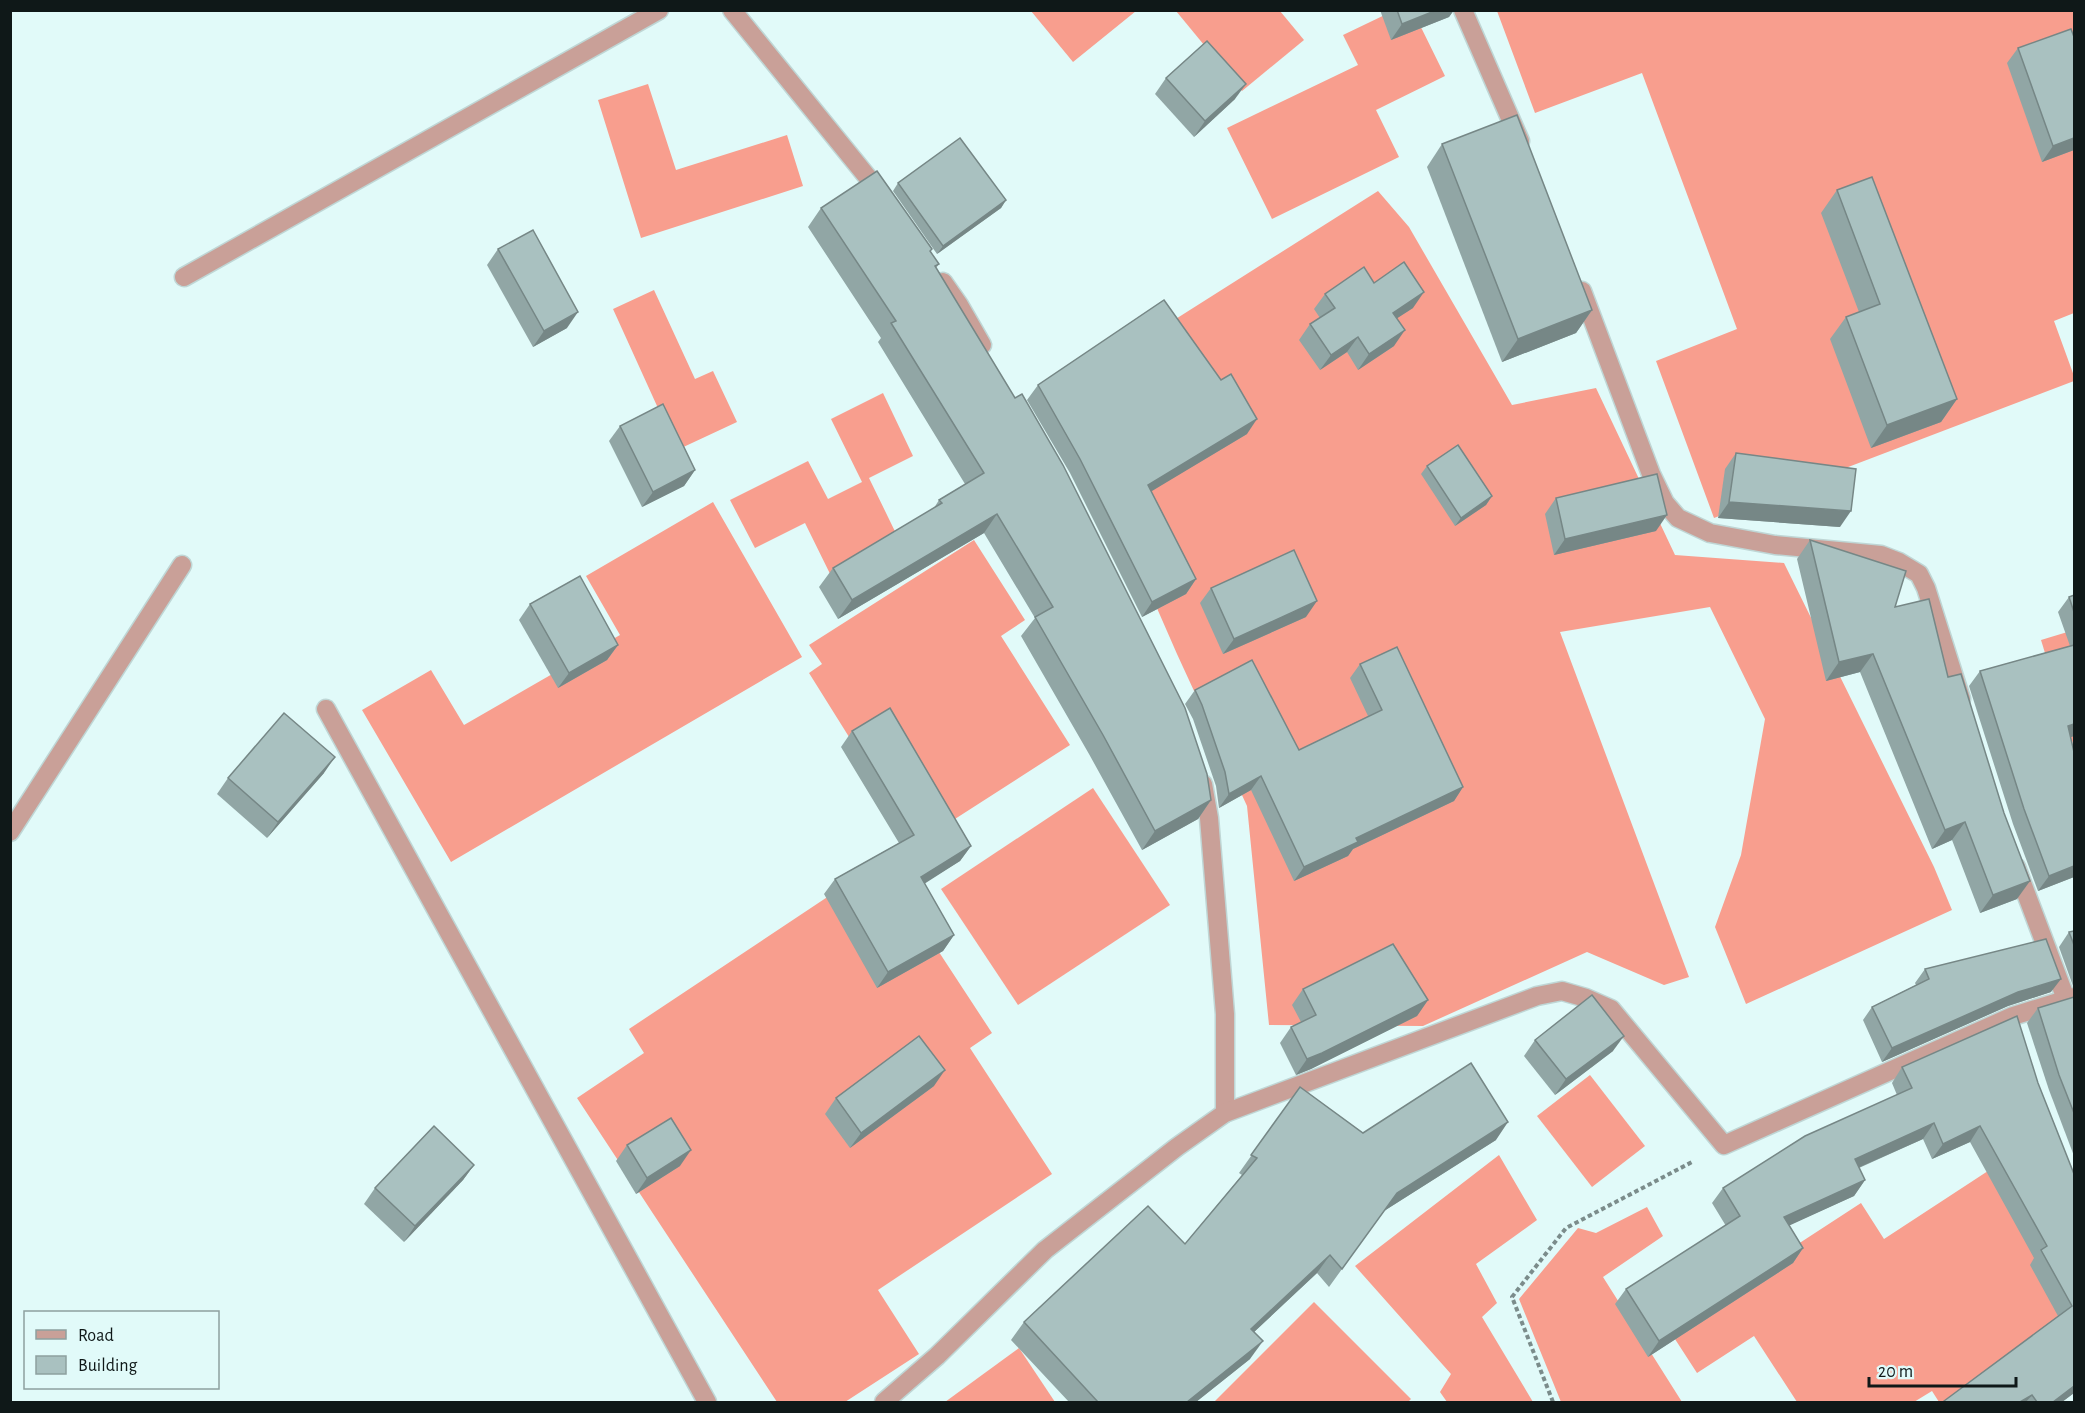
<svg xmlns="http://www.w3.org/2000/svg" width="2085" height="1413" font-family="'Alegreya Sans',sans-serif">
<rect width="100%" height="100%" fill="#e1faf9"/>
<!-- forest -->
<g fill="#f89e8e">
<polygon points="1031,11 1136,11 1073,62"/>
<polygon points="1176,11 1280,11 1304,40 1242,91"/>
<polygon points="1393,11 1413,11 1445,76 1376,110 1399,157 1272,219 1227,128 1358,65 1343,35"/>
<polygon points="1497,11 2074,11 2074,313 2054,321 2074,376 2074,381 1714,518 1656,361 1737,329 1642,73 1535,113"/>
<polygon points="648,84 676,170 787,135 803,186 641,238 598,100"/>
<polygon points="1378,191 1409,227 1512,405 1596,388 1675,555 1784,563 1934,867 1952,910 1746,1004 1715,927 1741,855 1765,719 1710,607 1560,632 1689,977 1664,985 1587,952 1423,1026 1269,1025 1247,806 1177,654 1062,391"/>
<polygon points="654,290 695,379 713,371 737,422 677,450 613,309"/>
<polygon points="883,393 913,456 869,478 906,554 837,588 805,523 755,548 730,500 808,461 828,499 862,482 831,419"/>
<polygon points="713,502 802,657 451,862 362,710 431,670 464,725 620,635 586,576"/>
<polygon points="974,540 1025,620 1001,636 1070,745 916,844 809,673 822,664 809,645"/>
<polygon points="2074,630 2074,747 2041,640"/>
<polygon points="1093,788 1170,905 1018,1005 941,889"/>
<polygon points="880,862 992,1033 970,1048 1052,1174 878,1290 919,1354 845,1402 777,1402 577,1098 644,1053 629,1029"/>
<polygon points="1590,1075 1645,1146 1592,1187 1537,1116"/>
<polygon points="1499,1155 1537,1220 1476,1264 1497,1303 1482,1317 1533,1402 1447,1402 1440,1392 1451,1374 1355,1266"/>
<polygon points="1991,1169 2074,1327 1960,1402 1939,1402 1932,1391 1914,1402 1797,1402 1754,1336 1697,1373 1649,1299 1795,1246 1861,1203 1884,1239"/>
<polygon points="1647,1207 1663,1236 1603,1277 1682,1402 1561,1402 1519,1299 1578,1228 1596,1233"/>
<polygon points="1314,1302 1411,1399 1408,1402 1214,1402"/>
<polygon points="1019,1348 1055,1402 945,1402"/>
</g>
<g fill="none" stroke-linecap="round" stroke-linejoin="round">
<!-- minor casing -->
<g stroke="#bfd6d5" stroke-width="21">
<g id="minor">
<polyline points="732,10 882,195"/>
<polyline points="1463,10 1520,141"/>
<polyline points="184,277 659,10"/>
<polyline points="943,282 959,305 982,345"/>
<polyline points="1582,291 1651,474 1665,503 1678,518 1710,533 1775,545 1881,555 1899,562 1919,574 1926,588 1961,699"/>
<polyline points="326,709 707,1402"/>
<polyline points="1203,784 1209,818 1225,1014 1225,1113"/>
<polyline points="10,832 182,565"/>
<polyline points="2016,867 2066,999"/>
<polyline points="884,1402 937,1356 1045,1250 1177,1147 1225,1113 1537,996 1562,991 1586,998 1611,1009 1724,1145 2013,1016 2074,997"/>
</g>
</g>
<!-- path -->
<polyline stroke="#7b8c8b" stroke-width="4" stroke-dasharray="4.5 3" stroke-linecap="butt" points="1553,1402 1512,1297 1566,1228 1694,1161"/>
<!-- minor -->
<use href="#minor" stroke="#c9a098" stroke-width="18"/>
</g>
<!-- wall -->
<g fill="#91a6a5">
<polygon points="1380,10 1454,10 1449,17 1391,40"/>
<polygon points="2018,48 2074,150 2042,162 2007,63"/>
<polygon points="1166,78 1235,99 1194,137 1155,94"/>
<polygon points="1442,144 1592,310 1576,333 1502,362 1427,167"/>
<polygon points="898,183 1006,200 1001,208 937,254 893,191"/>
<polygon points="1837,190 1957,399 1941,422 1871,448 1830,339 1846,317 1859,312 1821,213"/>
<polygon points="821,208 932,249 930,252 939,264 936,268 1211,800 1198,819 1142,850 1089,754 1021,636 1035,618 984,533 838,619 819,587 833,568 934,508 939,500 965,484 878,342 881,338 808,227"/>
<polygon points="498,249 567,328 533,347 487,265"/>
<polygon points="1374,283 1413,308 1397,318 1394,346 1358,370 1347,352 1320,370 1299,340 1310,324 1320,318 1314,309 1325,294"/>
<polygon points="1038,385 1247,434 1151,491 1196,579 1186,594 1142,617 1070,473 1027,400"/>
<polygon points="620,426 695,470 684,486 642,507 609,441"/>
<polygon points="1736,453 1840,527 1718,518 1725,469"/>
<polygon points="1427,466 1492,496 1486,505 1455,526 1421,474"/>
<polygon points="1556,498 1656,531 1554,555 1545,514"/>
<polygon points="1810,540 1895,607 1948,677 2017,899 1980,913 1952,840 1932,849 1860,672 1826,681 1797,559"/>
<polygon points="1211,588 1306,617 1223,654 1200,603"/>
<polygon points="2074,595 2074,736 2071,737 2074,752 2074,877 2038,891 2013,824 1969,686 1980,671 2070,646 2058,612 2069,597"/>
<polygon points="530,604 618,645 607,660 558,688 519,620"/>
<polygon points="1360,664 1463,787 1454,801 1353,849 1348,856 1294,881 1251,790 1219,808 1216,786 1193,719 1185,704 1195,690 1299,750 1368,716 1350,678"/>
<polygon points="852,731 971,846 960,861 924,883 954,935 943,951 877,988 824,894 835,879 899,843 841,747"/>
<polygon points="324,773 267,838 217,794 228,778"/>
<polygon points="2074,931 2074,987 2073,986 2059,947 2069,932"/>
<polygon points="1925,969 2051,992 2008,1006 1882,1062 1863,1020 1872,1007 1916,985 1915,983"/>
<polygon points="1303,989 1428,1000 1417,1016 1311,1069 1296,1075 1280,1043 1291,1027 1301,1022 1292,1005"/>
<polygon points="2074,997 2074,1156 2049,1090 2027,1023 2038,1008"/>
<polygon points="1535,1040 1613,1051 1555,1095 1524,1056"/>
<polygon points="1902,1067 2038,1083 2074,1174 2074,1393 2062,1402 1943,1402 2058,1316 2030,1265 2034,1258 1970,1142 1932,1159 1923,1139 1859,1168 1865,1180 1854,1196 1789,1225 1803,1248 1793,1263 1648,1357 1615,1304 1626,1289 1726,1226 1712,1203 1723,1188 1897,1095 1892,1083"/>
<polygon points="934,1086 850,1148 825,1114 836,1098"/>
<polygon points="1300,1087 1363,1133 1496,1140 1384,1211 1329,1287 1317,1273 1254,1332 1250,1359 1196,1402 1069,1402 1011,1340 1024,1322 1185,1244 1242,1175 1239,1173"/>
<polygon points="627,1145 680,1166 636,1194 616,1161"/>
<polygon points="474,1165 463,1180 404,1242 364,1204 375,1188"/>
</g>
<!-- shaded-wall -->
<g fill="#768786">
<polygon points="1437,10 1454,10 1449,17 1391,40 1402,24"/>
<polygon points="1246,84 1235,99 1194,137 1205,121"/>
<polygon points="2074,138 2074,150 2042,162 2053,146"/>
<polygon points="1006,200 1001,208 937,254 943,246"/>
<polygon points="1424,292 1413,308 1382,328 1393,313"/>
<polygon points="1592,310 1576,333 1502,362 1518,339"/>
<polygon points="578,312 567,328 533,347 544,331"/>
<polygon points="1405,330 1394,346 1358,370 1369,354"/>
<polygon points="1358,337 1347,352 1320,370 1331,355"/>
<polygon points="1957,399 1941,422 1871,448 1887,425"/>
<polygon points="1257,419 1247,434 1137,500 1148,485"/>
<polygon points="695,470 684,486 642,507 653,492"/>
<polygon points="1492,496 1486,505 1455,526 1461,518"/>
<polygon points="1729,502 1851,511 1840,527 1718,518"/>
<polygon points="997,514 984,533 838,619 852,600"/>
<polygon points="1667,515 1656,531 1554,555 1565,539"/>
<polygon points="1196,579 1186,594 1142,617 1152,602"/>
<polygon points="1317,601 1306,617 1223,654 1234,639"/>
<polygon points="618,645 607,660 558,688 569,673"/>
<polygon points="1873,654 1860,672 1826,681 1839,662"/>
<polygon points="2074,724 2074,736 2057,742 2068,726"/>
<polygon points="335,757 324,773 267,838 278,822"/>
<polygon points="1261,776 1251,790 1219,808 1229,794"/>
<polygon points="1463,787 1454,801 1353,849 1348,856 1294,881 1304,867 1356,838"/>
<polygon points="1211,800 1198,819 1142,850 1155,831"/>
<polygon points="1965,822 1952,840 1932,849 1945,830"/>
<polygon points="971,846 960,861 910,893 921,877"/>
<polygon points="2074,866 2074,877 2038,891 2049,876"/>
<polygon points="2030,881 2017,899 1980,913 1993,895"/>
<polygon points="954,935 943,951 877,988 888,972"/>
<polygon points="2061,979 2051,992 2008,1006 1882,1062 1892,1048 2018,992"/>
<polygon points="1428,1000 1417,1016 1311,1069 1296,1075 1307,1059"/>
<polygon points="1624,1036 1613,1051 1555,1095 1566,1079"/>
<polygon points="945,1070 934,1086 850,1148 861,1133"/>
<polygon points="1508,1122 1496,1140 1384,1211 1329,1287 1397,1193"/>
<polygon points="1934,1123 1923,1139 1844,1174 1855,1159"/>
<polygon points="1980,1126 1970,1142 1932,1159 1943,1144"/>
<polygon points="691,1150 680,1166 636,1194 647,1178"/>
<polygon points="474,1165 463,1180 404,1242 415,1226"/>
<polygon points="1865,1180 1854,1196 1773,1233 1784,1217"/>
<polygon points="1803,1248 1793,1263 1648,1357 1659,1341"/>
<polygon points="1330,1255 1317,1273 1238,1347 1251,1329"/>
<polygon points="1263,1341 1250,1359 1196,1402 1187,1402"/>
<polygon points="2074,1386 2074,1393 2062,1402 2053,1402"/>
<polygon points="2032,1395 2026,1402 2020,1402"/>
</g>
<!-- building -->
<g fill="#a9c1c0" stroke="#768786" stroke-width="1.5">
<polygon points="1397,10 1437,10 1402,24"/>
<polygon points="2071,29 2074,37 2074,138 2053,146 2018,48"/>
<polygon points="1207,41 1246,84 1205,121 1166,78"/>
<polygon points="1517,115 1592,310 1518,339 1442,144"/>
<polygon points="960,138 1006,200 943,246 898,183"/>
<polygon points="877,171 932,249 930,251 939,264 935,266 1015,398 1022,394 1063,465 1185,708 1207,774 1211,800 1155,831 1103,735 1035,617 1053,607 997,514 852,600 833,568 942,503 939,500 984,473 891,323 896,321 821,208"/>
<polygon points="1872,177 1957,399 1887,425 1846,317 1880,304 1837,190"/>
<polygon points="533,230 578,312 544,331 498,249"/>
<polygon points="1404,262 1424,292 1393,313 1405,330 1369,354 1358,337 1331,355 1310,324 1335,308 1325,294 1364,267 1374,283"/>
<polygon points="1164,300 1221,380 1231,374 1257,419 1148,485 1196,579 1152,602 1080,459 1038,385"/>
<polygon points="663,404 695,470 653,492 620,426"/>
<polygon points="1458,445 1492,496 1461,518 1427,466"/>
<polygon points="1736,453 1856,469 1851,511 1729,502"/>
<polygon points="1657,474 1667,515 1565,539 1556,498"/>
<polygon points="1810,540 1906,571 1895,607 1929,599 1948,677 1961,674 2004,813 2030,881 1993,895 1965,822 1945,830 1873,654 1839,662"/>
<polygon points="1294,550 1317,601 1234,639 1211,588"/>
<polygon points="580,576 618,645 569,673 530,604"/>
<polygon points="2074,595 2074,612 2069,597"/>
<polygon points="2074,645 2074,724 2068,726 2074,752 2074,866 2049,876 2024,809 1980,671"/>
<polygon points="1397,647 1463,787 1356,838 1358,842 1304,867 1261,776 1229,794 1225,772 1202,705 1195,690 1252,660 1299,750 1382,710 1360,664"/>
<polygon points="890,708 971,846 921,877 954,935 888,972 835,879 914,835 852,731"/>
<polygon points="284,713 335,757 278,822 228,778"/>
<polygon points="2074,931 2074,945 2069,932"/>
<polygon points="2046,939 2061,979 2018,992 1892,1048 1872,1007 1929,979 1925,969"/>
<polygon points="1393,944 1428,1000 1322,1053 1307,1059 1291,1027 1316,1015 1303,989"/>
<polygon points="1592,995 1624,1036 1566,1079 1535,1040"/>
<polygon points="2074,997 2074,1113 2059,1075 2038,1008"/>
<polygon points="2017,1016 2038,1083 2074,1174 2074,1386 2053,1402 2037,1402 2032,1395 2020,1402 1945,1402 1944,1401 2072,1306 2041,1250 2047,1246 1980,1126 1943,1144 1934,1123 1855,1159 1865,1180 1784,1217 1803,1248 1659,1341 1626,1289 1740,1216 1723,1188 1805,1136 1912,1088 1902,1067"/>
<polygon points="919,1036 945,1070 861,1133 836,1098"/>
<polygon points="1471,1063 1508,1122 1397,1193 1342,1269 1330,1255 1251,1329 1263,1341 1187,1402 1098,1402 1024,1322 1148,1206 1185,1244 1257,1158 1251,1155 1300,1087 1363,1133"/>
<polygon points="671,1118 691,1150 647,1178 627,1145"/>
<polygon points="434,1126 474,1165 415,1226 375,1188"/>
</g>
<!-- border -->
<rect width="2085" height="1413" fill="none" stroke="#0f1818" stroke-width="24"/>
<!-- legend -->
<rect x="24" y="1311" width="195" height="78" fill="#e1faf9" stroke="#8da09f" stroke-width="1.5"/>
<rect x="36" y="1330" width="30" height="9" fill="#c9a098" stroke="#8da09f" stroke-width="1.5"/>
<text x="78" y="1341" font-size="18" fill="#0f1818">Road</text>
<rect x="36" y="1356" width="30" height="18" fill="#a9c1c0" stroke="#8da09f" stroke-width="1.5"/>
<text x="78" y="1371" font-size="18" fill="#0f1818">Building</text>
<!-- scale -->
<path d="M1869 1377v9h147v-9" fill="none" stroke="#0f1818" stroke-width="3"/>
<text x="1878" y="1377" font-size="18" fill="#0f1818" stroke="#e1faf9" stroke-width="4.5" paint-order="stroke">20 m</text>
</svg>
